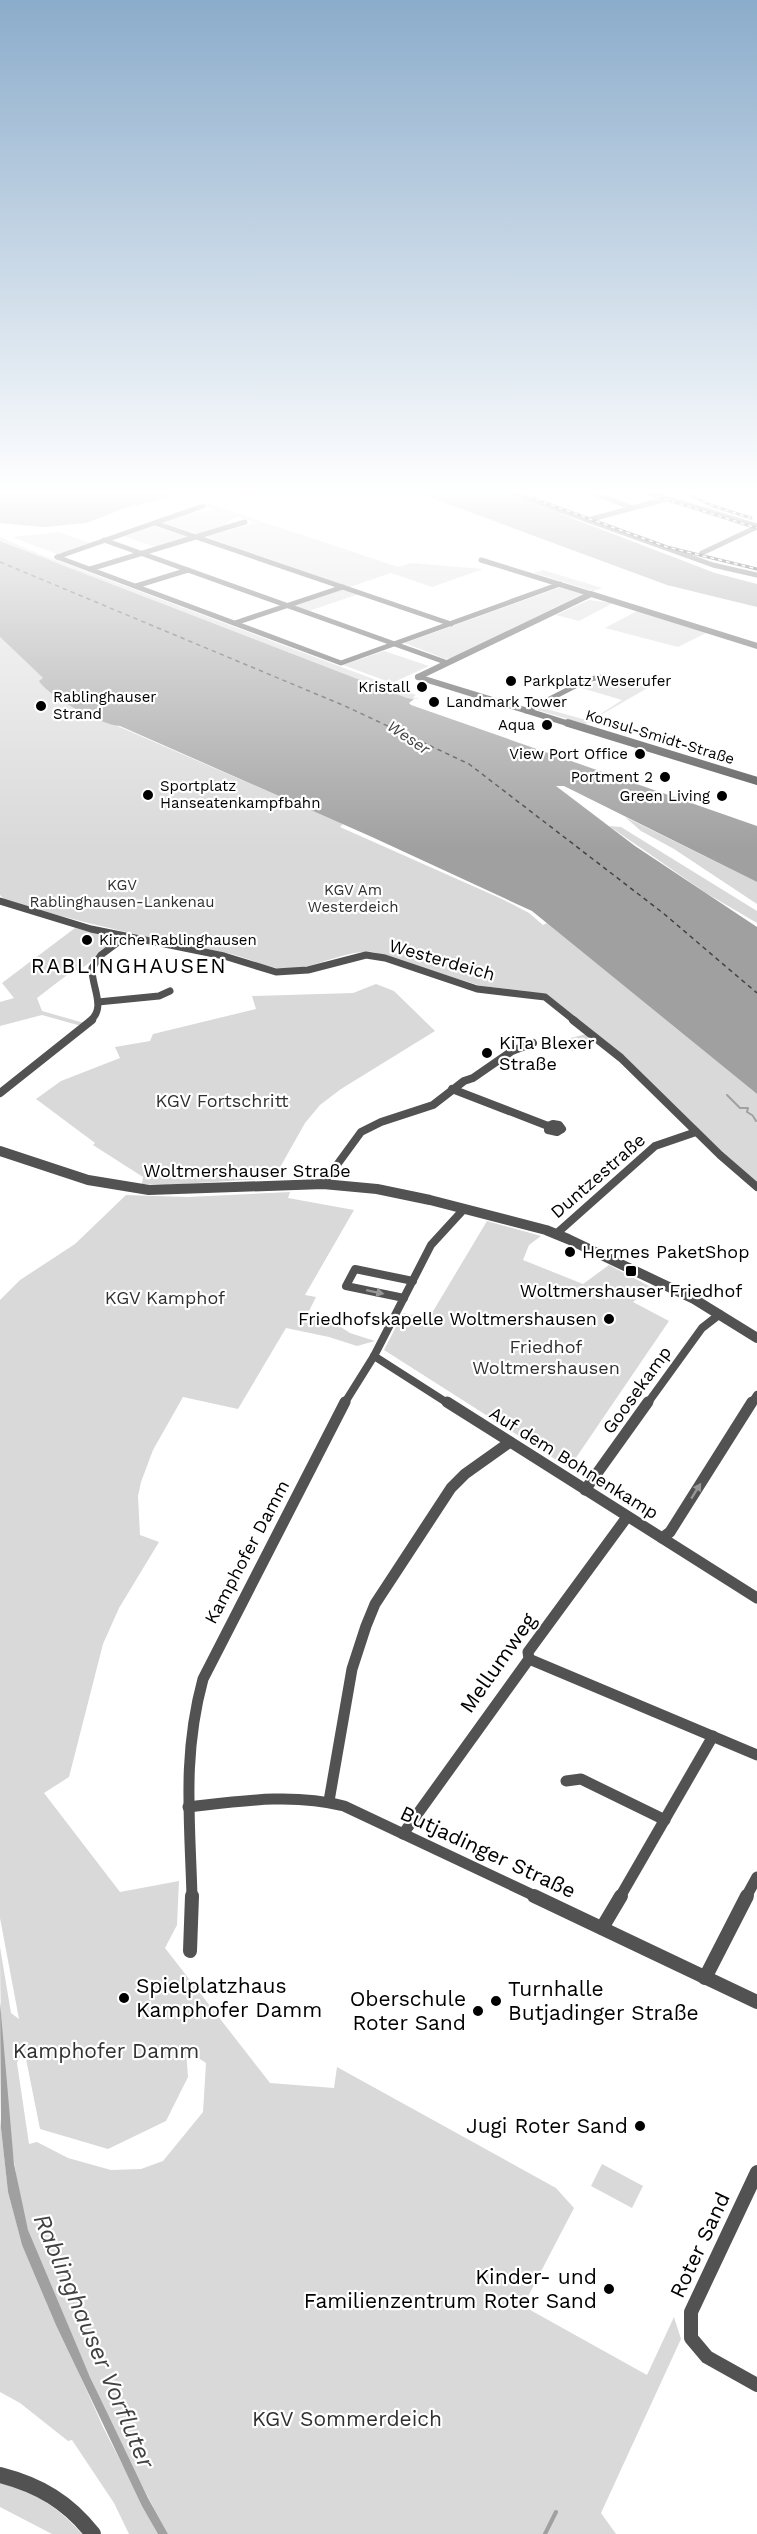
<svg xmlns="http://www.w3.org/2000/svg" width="757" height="2534" font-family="'Work Sans',sans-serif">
<rect width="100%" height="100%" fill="#fff"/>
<!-- green -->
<g fill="#d9d9d9" fill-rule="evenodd">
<polygon points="207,503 398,567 411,563 483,569 432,587 391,573 350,587 206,537 251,524 251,521 239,517 229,520 226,526 198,534 161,522 188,513 209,511 212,509 200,505"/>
<polygon points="154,526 189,537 155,547 124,536"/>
<polygon points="59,532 90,543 57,554 12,537"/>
<polygon points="0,537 37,553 416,695 413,697 420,699 407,698 0,541"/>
<polygon points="543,570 602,588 593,591 534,573"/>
<polygon points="561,587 583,594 451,658 445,659 405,643"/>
<polygon points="344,589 359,594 309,611 292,605"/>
<polygon points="589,600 613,603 579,621 556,615"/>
<polygon points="637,611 706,633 678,647 605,628"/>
<path d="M 0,637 L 43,678 L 51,693 L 76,708 L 343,824 L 340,827 L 502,899 L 529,913 L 543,925 L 547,923 L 757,1094 L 757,1184 L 559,1004 L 525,991 L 481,986 L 373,952 C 342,950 315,970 284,969 C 266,968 249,958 231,954 C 155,939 80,923 5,900 L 0,895 Z"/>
<polygon points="384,651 429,666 392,683 343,665"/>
<path d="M 618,677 L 651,686 L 585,724 L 537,710 L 543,706 L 545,706 L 543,708 L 590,721 L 622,700 L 578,687 C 591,681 605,684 618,677 Z"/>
<polygon points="625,817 757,882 757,904 674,849 641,831"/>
<polygon points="609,826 621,827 757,911 757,923 706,893"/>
<polygon points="75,928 119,939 85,966 67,975 37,998 42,1011 84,1023 81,1026 42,1015 0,1026 0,1002 14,998 2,983"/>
<polygon points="376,984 394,991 435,1031 341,1089 320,1105 305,1123 274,1178 167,1185 142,1184 143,1177 93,1145 95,1143 36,1099 61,1081 120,1058 115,1047 150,1041 153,1034 256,1009 252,996 353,993"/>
<polygon points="586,1034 594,1041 573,1051 551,1043"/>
<path d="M 290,1192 L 288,1198 L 354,1210 L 305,1295 L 316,1297 L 307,1315 L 330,1320 L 350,1333 L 375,1341 L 357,1346 L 329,1337 L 286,1328 L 238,1409 L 183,1397 L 153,1450 L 141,1482 L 138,1496 L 140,1535 L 159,1542 L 119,1608 L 103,1644 L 69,1777 L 44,1793 L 120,1892 L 179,1881 L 177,1925 L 165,1948 L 270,2083 L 334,2088 L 337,2067 L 556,2188 L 574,2208 L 523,2306 L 647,2375 L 674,2317 L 681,2339 L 601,2513 L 616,2534 L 168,2534 C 131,2468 99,2398 69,2329 C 54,2296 36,2262 27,2227 C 5,2137 0,2040 0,1947 L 11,2013 L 19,2019 L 0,1918 L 0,1300 L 20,1280 L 75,1244 L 126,1195 L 187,1197 ZM 24,2049 L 40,2129 L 108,2149 L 166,2121 L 188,2077 L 186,2050 L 206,2063 L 203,2112 L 163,2161 L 141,2169 L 111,2170 L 68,2158 L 37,2142 L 29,2144 L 17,2063 Z"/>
<polygon points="487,1221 541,1236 529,1245 523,1260 583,1284 609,1265 651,1287 633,1302 669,1321 569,1468 384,1350 403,1313 429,1318"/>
<polygon points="0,2118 8,2192 22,2245 103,2427 158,2534 129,2534 114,2503 72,2440 68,2441 20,2403 0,2392"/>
<polygon points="602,2164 643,2186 632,2208 591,2186"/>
<path d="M 0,2483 C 35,2492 58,2507 82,2534 L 52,2534 L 0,2507 Z"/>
</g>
<!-- water -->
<g fill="#a0a0a0">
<polygon points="0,494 174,494 156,501 128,507 86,523 44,527 0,523"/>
<polygon points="421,494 509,494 715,573 757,584 757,607 667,585"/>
<path d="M 0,541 L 407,698 L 414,699 L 409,703 L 411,705 L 757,826 L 757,882 L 564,786 L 556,786 L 635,846 L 757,927 L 757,1094 L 532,911 L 372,837 L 120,726 C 101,725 49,697 39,681 L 43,678 L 0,637 Z"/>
<polygon points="0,2002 14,2164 28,2230 90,2377 148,2498 168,2534 158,2534 142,2506 56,2325 22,2245 8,2192 1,2128"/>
</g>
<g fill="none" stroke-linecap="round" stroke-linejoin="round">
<!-- stream-far1 -->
<g stroke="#a0a0a0" stroke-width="2">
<polyline points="727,1095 740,1108 748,1108 747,1112 752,1115"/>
<polyline points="753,1116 756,1121"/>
</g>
<!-- stream -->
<polyline stroke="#a0a0a0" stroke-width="4" points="545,2534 556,2512"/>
<!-- ferry -->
<polyline stroke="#414141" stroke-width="1.5" stroke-dasharray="4.5 4" stroke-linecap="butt" points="0,562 345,706 469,764 663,913 757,993"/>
<!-- minor-far4 -->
<g stroke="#525252" stroke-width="5">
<polyline points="515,494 713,565 757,575"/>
<polyline points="596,494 633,508"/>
<polyline points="653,494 757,526"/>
<polyline points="588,520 666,499"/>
<polyline points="155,523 451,624"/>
<polyline points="104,540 445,662"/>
<polyline points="702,553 757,527"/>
<polyline points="57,557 341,663 560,584"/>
<polyline points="57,557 203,506"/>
<polyline points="481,560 591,594"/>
<polyline points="90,569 245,522"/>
<polyline points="136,586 188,570"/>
<polyline points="235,623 343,587"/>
<polyline points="526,711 587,680 600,677"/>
</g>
<!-- minor-far3 -->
<g stroke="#525252" stroke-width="7">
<polyline points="0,901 91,929 224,956 276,972 308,970 366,955 385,958 477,989 545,997 575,1021"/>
<polyline points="98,1002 159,996 170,991"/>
<path d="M 90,1021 C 107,1008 91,986 92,968 L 101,955 L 125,937"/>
</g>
<!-- minor-far2 -->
<g stroke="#525252" stroke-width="8">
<polyline points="573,1020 621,1058 720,1155 757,1187"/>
<polyline points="452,1089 548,1126"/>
<polyline points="0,1093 92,1020"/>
<polygon points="553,1124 559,1125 562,1129 557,1132 548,1130 548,1126"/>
<polyline points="323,1184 361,1132 381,1122 433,1105 464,1081 473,1078 512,1051 533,1043"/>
<polyline points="556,1234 655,1146 696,1132"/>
<polyline points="404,1298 346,1286 355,1269 413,1281"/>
<polyline points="374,1356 449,1404"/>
<polyline points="344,1404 374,1356 431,1245 464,1209"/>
<polyline points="647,1404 702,1328 720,1314"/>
<polyline points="751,1404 757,1395"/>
</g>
<!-- minor-far1 -->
<g stroke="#525252" stroke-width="11">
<polyline points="447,1402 757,1598"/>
<polyline points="585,1490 648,1402"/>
<polyline points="662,1538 670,1532 752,1402"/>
<polyline points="529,1659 757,1755"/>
<polyline points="566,1781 581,1779 665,1820"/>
<polyline points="329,1801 352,1669 366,1626 375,1604 451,1488 465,1474 510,1442"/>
<path d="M 188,1807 C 241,1801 292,1793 344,1806 L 537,1897"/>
<polyline points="403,1834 529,1659 528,1652 627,1517"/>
<path d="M 192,1897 C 190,1820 182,1756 203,1679 L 345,1402"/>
<polyline points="620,1897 713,1736"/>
<polyline points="746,1897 757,1877"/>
</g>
<!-- minor -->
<g stroke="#525252" stroke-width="14">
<polyline points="534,1896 757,2002"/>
<polyline points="602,1928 621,1896"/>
<polyline points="190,1951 192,1896"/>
<polyline points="705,1978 747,1896"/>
<polyline points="757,2172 691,2312 691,2338 707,2357 757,2385"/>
</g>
<!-- tertiary-far3 -->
<g stroke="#525252" stroke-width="6">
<polyline points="418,677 591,594 757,646"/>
<polyline points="418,677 573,725"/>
</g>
<!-- tertiary-far2 -->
<polyline stroke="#525252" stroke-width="8" points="568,723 757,781"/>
<!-- tertiary-far1 -->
<polyline stroke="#525252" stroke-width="10" points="0,1151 88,1180 149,1190 323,1184 377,1189 430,1200 546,1230 568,1239 694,1299 757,1338"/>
<!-- tertiary -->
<path stroke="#525252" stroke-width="16" d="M 0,2475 C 39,2485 68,2502 93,2534"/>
<!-- rail casing -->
<g stroke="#000" stroke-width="3">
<g id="rail">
<polyline points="521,494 667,547 757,569"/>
<polyline points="649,494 757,528"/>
<polyline points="688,494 713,506 751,518"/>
</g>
</g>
<!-- rail -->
<use href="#rail" stroke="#fff" stroke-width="1.5" stroke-dasharray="4" stroke-linecap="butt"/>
</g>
<!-- one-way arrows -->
<defs><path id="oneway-solid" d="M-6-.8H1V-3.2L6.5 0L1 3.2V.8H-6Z" transform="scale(1.5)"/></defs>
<g fill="#979797">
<use href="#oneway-solid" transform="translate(375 1292) rotate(12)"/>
<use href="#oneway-solid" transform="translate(696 1491) rotate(-58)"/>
</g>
<!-- sky -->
<linearGradient id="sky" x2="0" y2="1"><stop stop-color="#8baccb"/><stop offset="0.58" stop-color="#fff"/><stop offset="1" stop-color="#fff" stop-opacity="0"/></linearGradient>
<rect width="757" height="849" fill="url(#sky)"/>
<!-- markers -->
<g fill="#000" stroke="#fff" stroke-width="2">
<circle cx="511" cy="681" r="6"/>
<circle cx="422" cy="687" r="6"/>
<circle cx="434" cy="702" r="6"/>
<circle cx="41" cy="706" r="6"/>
<circle cx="547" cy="725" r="6"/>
<circle cx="640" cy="754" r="6"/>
<circle cx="665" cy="777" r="6"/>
<circle cx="148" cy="795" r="6"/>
<circle cx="722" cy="796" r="6"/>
<circle cx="87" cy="940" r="6"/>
<circle cx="487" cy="1053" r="6"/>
<circle cx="570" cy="1252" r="6"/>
<rect x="625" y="1265" width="12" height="12" rx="3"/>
<circle cx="609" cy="1319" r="6"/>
<circle cx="124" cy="1998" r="6"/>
<circle cx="496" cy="2001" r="6"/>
<circle cx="478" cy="2011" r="6"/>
<circle cx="640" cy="2126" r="6"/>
<circle cx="609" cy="2289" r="6"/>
</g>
<g text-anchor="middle" stroke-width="4.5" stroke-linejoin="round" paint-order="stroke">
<!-- far-poi labels -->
<g font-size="15" fill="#000" stroke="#fff" text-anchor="start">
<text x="523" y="686">Parkplatz Weserufer</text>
<text x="410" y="692" text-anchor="end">Kristall</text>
<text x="53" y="702">Rablinghauser<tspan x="53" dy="17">Strand</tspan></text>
<text x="446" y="707">Landmark Tower</text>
<text x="535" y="730" text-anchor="end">Aqua</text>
<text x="628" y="759" text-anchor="end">View Port Office</text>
<text x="653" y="782" text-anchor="end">Portment 2</text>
<text x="160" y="791">Sportplatz<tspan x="160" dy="17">Hanseatenkampfbahn</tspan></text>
<text x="710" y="801" text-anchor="end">Green Living</text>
<text x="99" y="945">Kirche Rablinghausen</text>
</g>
<!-- far-street labels -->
<g font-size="15" fill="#000" stroke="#fff">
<text transform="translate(660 737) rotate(17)" y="5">Konsul-Smidt-Straße</text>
</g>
<!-- far-park labels -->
<g font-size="15" fill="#303030" stroke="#fff">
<text x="122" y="890">KGV<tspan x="122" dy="17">Rablinghausen-Lankenau</tspan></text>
<text x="353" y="895">KGV Am<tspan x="353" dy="17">Westerdeich</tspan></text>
</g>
<!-- far-water labels -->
<g font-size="16" font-style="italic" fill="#414141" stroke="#fff">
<text transform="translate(409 737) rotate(34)" y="6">Weser</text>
</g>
<!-- street labels -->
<g font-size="18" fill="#000" stroke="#fff">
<text transform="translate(442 960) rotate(16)" y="6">Westerdeich</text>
<text x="247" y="1177">Woltmershauser Straße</text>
<text transform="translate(598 1176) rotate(-41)" y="6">Duntzestraße</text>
<text transform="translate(637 1390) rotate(-54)" y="6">Goosekamp</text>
<text transform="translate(574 1463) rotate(32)" y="6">Auf dem Bohnenkamp</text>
<text transform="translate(247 1552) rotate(-62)" y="6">Kamphofer Damm</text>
</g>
<!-- poi labels -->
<g font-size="18" fill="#000" stroke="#fff" text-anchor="start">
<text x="499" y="1049">KiTa Blexer<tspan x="499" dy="21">Straße</tspan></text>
<text x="582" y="1258">Hermes PaketShop</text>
<text x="631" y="1297" text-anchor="middle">Woltmershauser Friedhof</text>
<text x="597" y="1325" text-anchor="end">Friedhofskapelle Woltmershausen</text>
</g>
<!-- park labels -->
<g font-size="18" fill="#303030" stroke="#fff">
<text x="222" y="1107">KGV Fortschritt</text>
<text x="165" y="1304">KGV Kamphof</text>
<text x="546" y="1353">Friedhof<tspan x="546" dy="21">Woltmershausen</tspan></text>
</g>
<!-- quarter labels -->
<g font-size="21" letter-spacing="1.5" fill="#000" stroke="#fff">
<text x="129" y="973">RABLINGHAUSEN</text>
</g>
<!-- near-street labels -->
<g font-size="21" fill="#000" stroke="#fff">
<text transform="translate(498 1663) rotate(-55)" y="7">Mellumweg</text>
<text transform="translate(488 1852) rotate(25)" y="7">Butjadinger Straße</text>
<text transform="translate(700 2245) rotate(-65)" y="7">Roter Sand</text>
</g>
<!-- near-poi labels -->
<g font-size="21" fill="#000" stroke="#fff" text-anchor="end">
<text x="136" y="1993" text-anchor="start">Spielplatzhaus<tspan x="136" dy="24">Kamphofer Damm</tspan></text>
<text x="508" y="1996" text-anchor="start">Turnhalle<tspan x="508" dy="24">Butjadinger Straße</tspan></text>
<text x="466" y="2006">Oberschule<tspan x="466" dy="24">Roter Sand</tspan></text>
<text x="628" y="2133">Jugi Roter Sand</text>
<text x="597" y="2284">Kinder- und<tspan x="597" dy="24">Familienzentrum Roter Sand</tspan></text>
</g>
<!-- near-park labels -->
<g font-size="21" fill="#303030" stroke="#fff">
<text x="106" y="2058">Kamphofer Damm</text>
<text x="347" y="2426">KGV Sommerdeich</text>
</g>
<!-- near-water labels -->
<g font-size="24" font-style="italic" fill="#414141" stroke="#fff">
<text transform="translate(94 2341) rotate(67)" y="8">Rablinghauser Vorfluter</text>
</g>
</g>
</svg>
